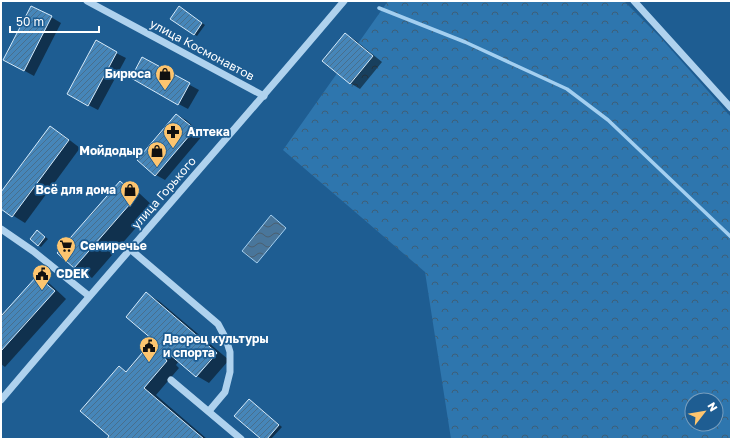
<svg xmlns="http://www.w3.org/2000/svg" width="732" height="440" font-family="'Golos Text',sans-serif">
<defs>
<pattern id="park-crowns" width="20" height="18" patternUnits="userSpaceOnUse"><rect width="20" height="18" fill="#2e76ae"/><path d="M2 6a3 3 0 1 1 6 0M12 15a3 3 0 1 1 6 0" fill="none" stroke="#3e5f78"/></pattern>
<pattern id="water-waves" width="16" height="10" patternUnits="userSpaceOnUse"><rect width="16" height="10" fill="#49769b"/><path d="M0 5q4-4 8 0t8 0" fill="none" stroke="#4b5f70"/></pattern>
<pattern id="building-hatch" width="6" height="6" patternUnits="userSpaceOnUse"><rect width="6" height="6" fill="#4686b9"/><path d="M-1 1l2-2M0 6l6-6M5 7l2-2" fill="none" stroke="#486f8d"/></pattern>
</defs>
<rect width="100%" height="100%" fill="#1e5d92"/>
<!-- park -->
<path fill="url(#park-crowns)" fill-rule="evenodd" d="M 388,1 L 624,1 L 660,37 L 731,117 L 731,439 L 451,439 L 425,272 L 283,150 ZM 692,400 L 716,400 L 716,424 L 692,424 Z"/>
<!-- water -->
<polygon fill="url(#water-waves)" stroke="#a3cff0" points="271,215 286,228 257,263 242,251"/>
<!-- shadow -->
<g fill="#0007">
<polygon points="182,9 205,25 197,36 194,34"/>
<polygon points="51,17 61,23 34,76 14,65"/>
<polygon points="345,34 355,40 382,62 360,89 350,83"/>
<polygon points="116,53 126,58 98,110 77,99"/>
<polygon points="142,59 199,90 188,109 141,84"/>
<polygon points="177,115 186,120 203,135 165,180 156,175"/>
<polygon points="50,128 63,135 80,148 25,223 1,208 1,194"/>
<polygon points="120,182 138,192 154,207 92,278 75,268 58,253"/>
<polygon points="38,231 48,239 41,247 38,245"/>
<polygon points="38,277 50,284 66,299 5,367 1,364 1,318"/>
<polygon points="147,294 159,301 229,360 209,383 197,376 179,361 176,365 179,368 156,395 207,439 108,439 110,436 119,367 127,372 154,340"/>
<polygon points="252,402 282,427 271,439 262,439"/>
</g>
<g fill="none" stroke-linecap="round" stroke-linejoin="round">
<!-- stream -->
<polyline stroke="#a3cff0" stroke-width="3.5" points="379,8 465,42 567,89 608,120 731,237"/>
</g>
<!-- building -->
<g fill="url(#building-hatch)" stroke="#d5eafa">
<polygon points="31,6 52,16 24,71 3,60"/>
<polygon points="179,6 202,23 194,35 170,19"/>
<polygon points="345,33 373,56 350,84 322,61"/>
<polygon points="96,40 117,52 88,106 67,94"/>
<polygon points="142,57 190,83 178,105 131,78"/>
<polygon points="176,114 195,129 155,176 137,160"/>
<polygon points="50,126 69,140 12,217 1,209 1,192"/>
<polygon points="120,181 137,196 74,268 57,253"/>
<polygon points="37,230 45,237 38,246 30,239"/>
<polygon points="37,276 55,291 1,351 1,316"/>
<polygon points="146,292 217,353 196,377 168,353 164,357 167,361 144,388 204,439 107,439 109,436 80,411 119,366 126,372 153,340 126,317"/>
<polygon points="249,399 279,425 267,439 261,439 234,416"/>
</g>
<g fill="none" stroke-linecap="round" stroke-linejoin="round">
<!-- minor -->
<g stroke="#afd2ee" stroke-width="7">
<polyline points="87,1 264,96"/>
<polyline points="634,1 731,108"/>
<polyline points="1,229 33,251 89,296"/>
<polyline points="130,249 218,324 226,339 230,352 230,372 225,392 209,411"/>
<polyline points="171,380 241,439"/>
<path d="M 1,400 C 114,266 231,135 344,1"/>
</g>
</g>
<!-- icons -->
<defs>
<g id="shop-pin" transform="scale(1)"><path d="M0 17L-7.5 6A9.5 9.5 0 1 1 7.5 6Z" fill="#fdc56f" stroke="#1e5d92"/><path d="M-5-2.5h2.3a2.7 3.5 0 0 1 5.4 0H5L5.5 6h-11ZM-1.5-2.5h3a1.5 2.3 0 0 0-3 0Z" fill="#111"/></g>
<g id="pharmacy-pin" transform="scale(1)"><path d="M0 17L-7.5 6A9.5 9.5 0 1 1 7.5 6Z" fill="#fdc56f" stroke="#1e5d92"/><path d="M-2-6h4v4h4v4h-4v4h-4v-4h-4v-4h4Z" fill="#111"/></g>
<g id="supermarket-pin" transform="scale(1)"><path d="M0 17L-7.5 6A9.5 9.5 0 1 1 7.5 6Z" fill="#fdc56f" stroke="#1e5d92"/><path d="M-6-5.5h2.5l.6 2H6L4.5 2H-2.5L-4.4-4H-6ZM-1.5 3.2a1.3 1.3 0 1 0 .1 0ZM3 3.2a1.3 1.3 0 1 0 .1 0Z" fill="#111"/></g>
<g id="civic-pin" transform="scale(1)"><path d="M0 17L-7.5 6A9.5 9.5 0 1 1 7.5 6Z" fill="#fdc56f" stroke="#1e5d92"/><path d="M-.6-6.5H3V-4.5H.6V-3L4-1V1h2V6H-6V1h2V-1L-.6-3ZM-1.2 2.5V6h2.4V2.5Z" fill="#111"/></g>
</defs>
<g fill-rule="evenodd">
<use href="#shop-pin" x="165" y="74"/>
<use href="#pharmacy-pin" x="173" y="132"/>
<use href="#shop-pin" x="157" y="151"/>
<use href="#shop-pin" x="130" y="190"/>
<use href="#supermarket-pin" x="66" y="246"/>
<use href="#civic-pin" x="42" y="274"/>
<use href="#civic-pin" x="149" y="346"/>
</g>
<g text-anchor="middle" stroke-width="3.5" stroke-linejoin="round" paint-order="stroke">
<!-- street labels -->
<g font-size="12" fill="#fff" stroke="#1e5d92">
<text transform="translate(202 50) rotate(28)" y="4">улица Космонавтов</text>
<text transform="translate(164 193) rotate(-49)" y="4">улица Горького</text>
</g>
<!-- poi labels -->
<g font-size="12" font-weight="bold" fill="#fff" stroke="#1e5d92" text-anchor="start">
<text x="151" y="78" text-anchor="end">Бирюса</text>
<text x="187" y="136">Аптека</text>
<text x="143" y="155" text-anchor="end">Мойдодыр</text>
<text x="116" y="194" text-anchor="end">Всё для дома</text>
<text x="80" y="250">Семиречье</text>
<text x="56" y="278">CDEK</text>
<text x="163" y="343">Дворец культуры<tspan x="163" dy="14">и спорта</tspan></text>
</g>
</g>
<!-- border -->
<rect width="732" height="440" fill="none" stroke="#ffffff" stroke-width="4"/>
<!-- north arrow -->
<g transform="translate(704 412) rotate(59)"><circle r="19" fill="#1e5d92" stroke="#789ebe"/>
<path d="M0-3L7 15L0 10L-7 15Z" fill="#fdc56f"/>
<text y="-6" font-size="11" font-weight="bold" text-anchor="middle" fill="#ffffff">N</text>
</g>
<!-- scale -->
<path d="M10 26v6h89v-6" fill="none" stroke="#ffffff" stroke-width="2"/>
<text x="16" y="26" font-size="12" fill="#ffffff" stroke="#1e5d92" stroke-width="3" paint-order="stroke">50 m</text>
</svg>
